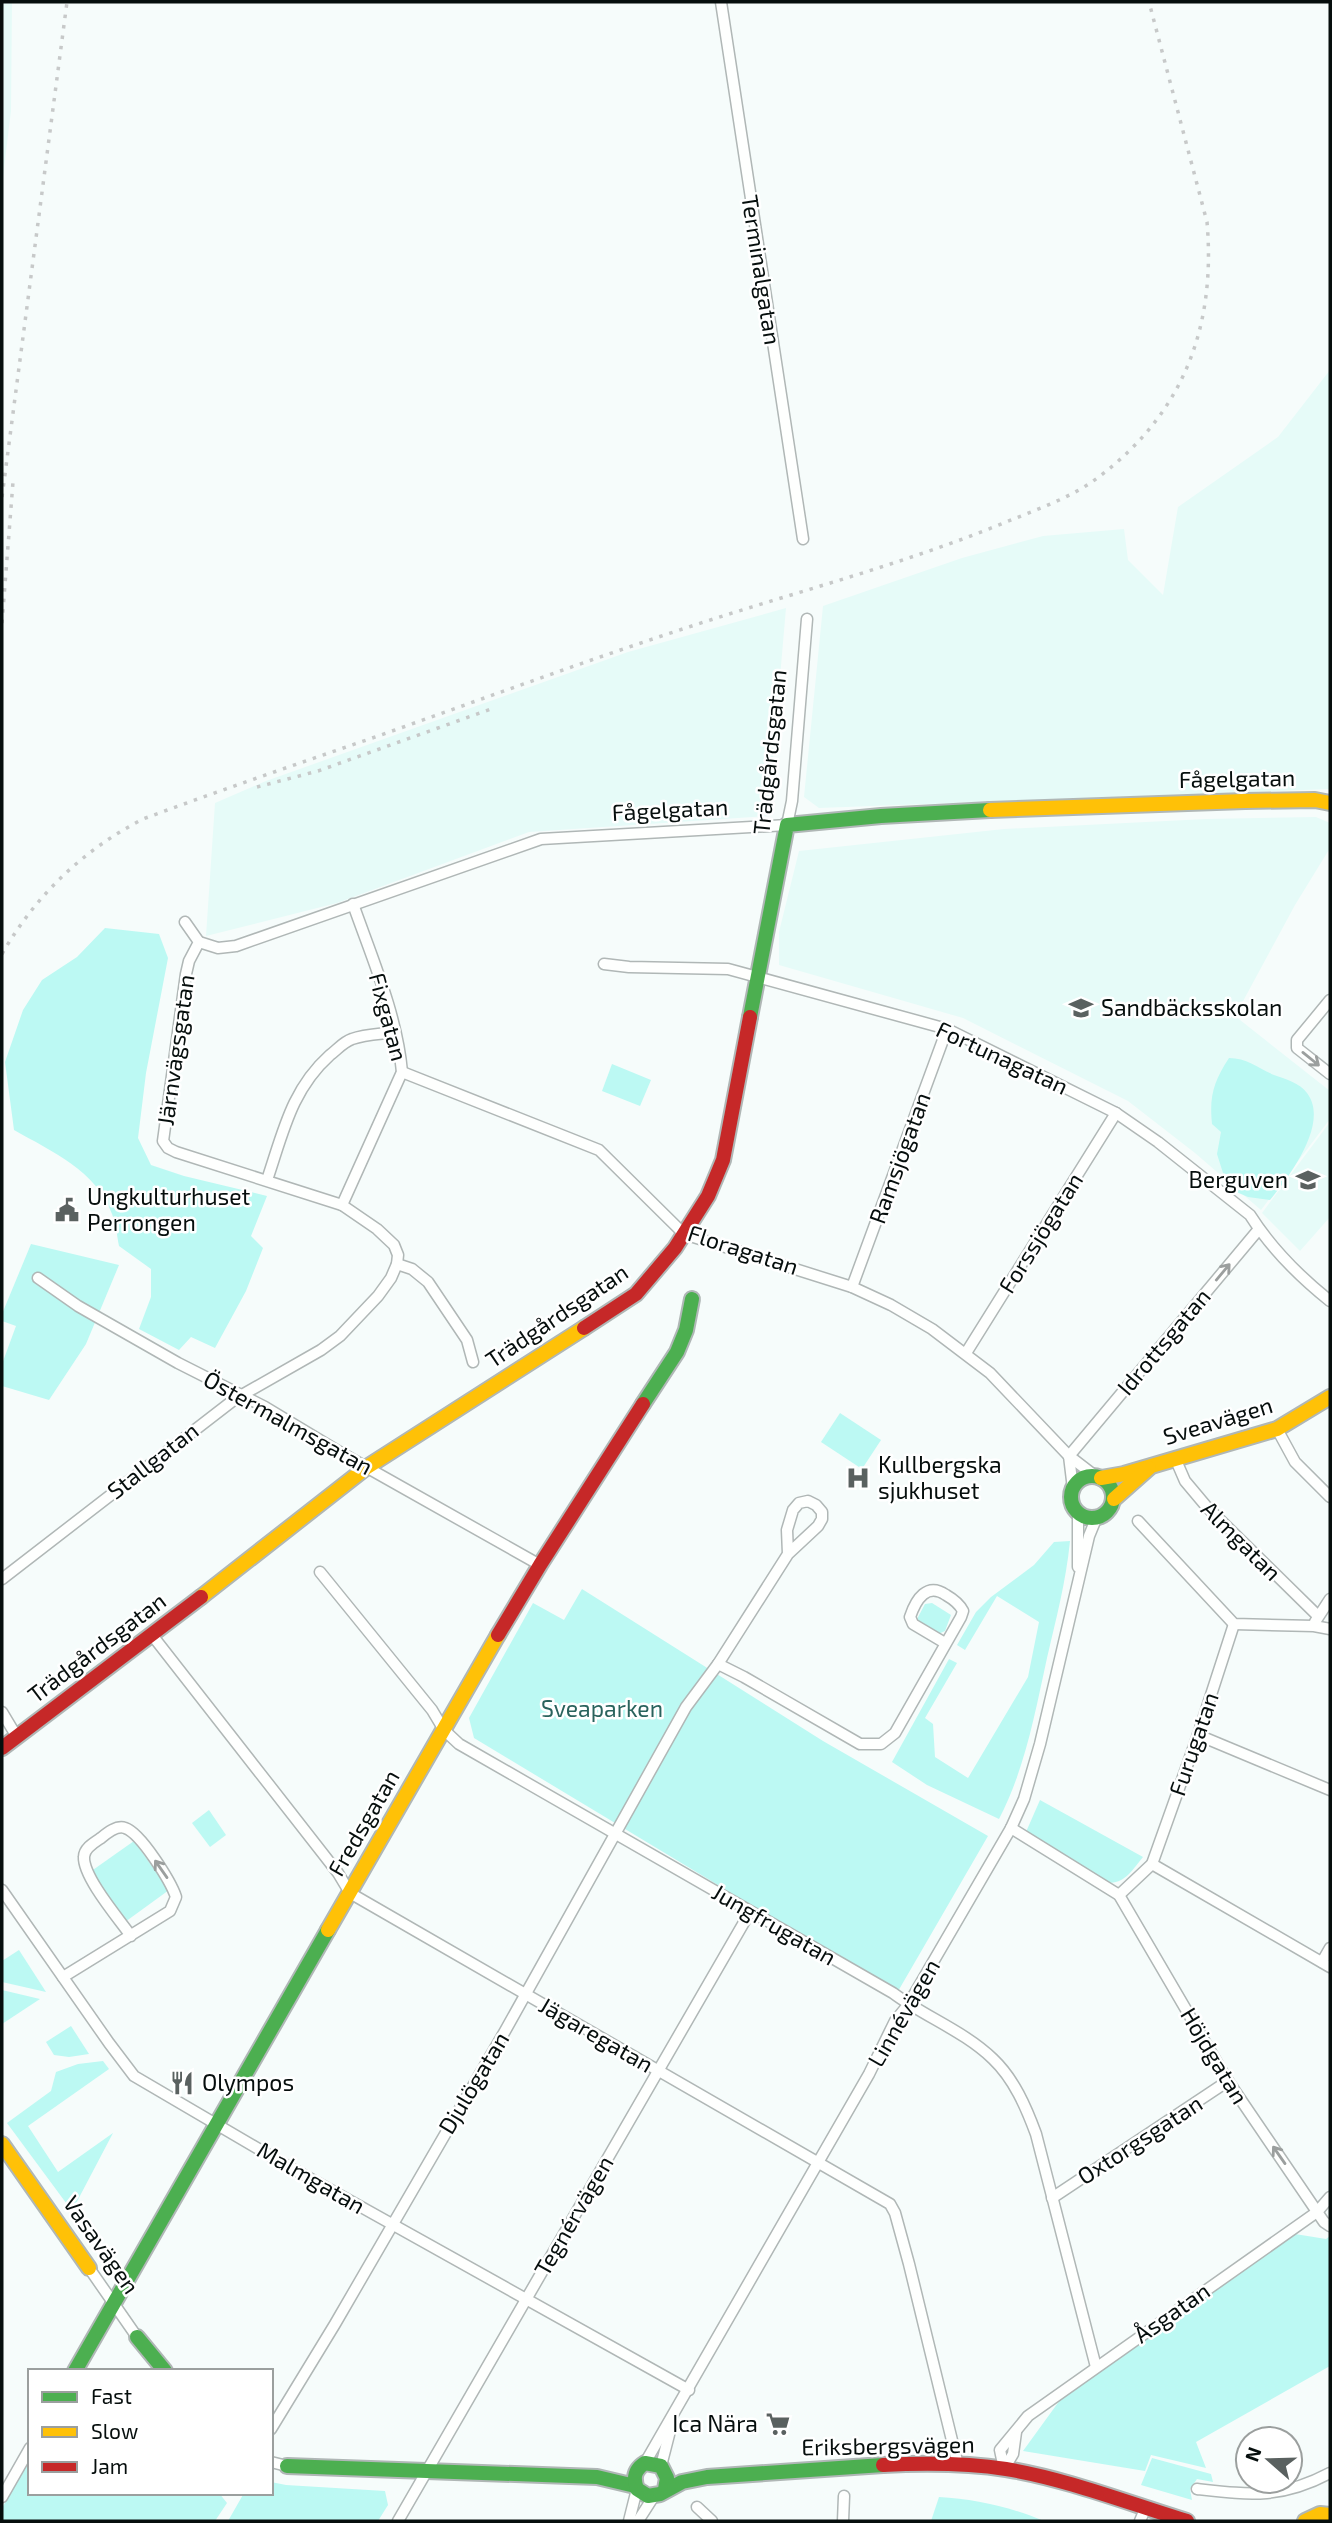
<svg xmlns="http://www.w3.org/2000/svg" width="1332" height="2523" font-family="'Exo 2',sans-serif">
<rect width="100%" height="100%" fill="#f6fcfb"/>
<!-- built -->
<g fill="#e6fbf8">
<polygon points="2,2 12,2 11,111 2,184"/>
<polygon points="1330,370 1330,789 819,808 804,797 823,606 962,558 1043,536 1124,529 1128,560 1163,595 1178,507 1278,437"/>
<polygon points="786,608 768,816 529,832 337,903 206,936 215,803 266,781 628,652"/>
<polygon points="1316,817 1330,823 1330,848 1295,905 1235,1016 1330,1091 1330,1119 1261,1210 1195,1153 1128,1101 963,1018 779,965 779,932 799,851 1004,829 1206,819"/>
<polygon points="1330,1122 1330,1217 1300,1251 1262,1213"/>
</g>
<!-- green -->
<g fill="#bcf9f3">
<path d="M 105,928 L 159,934 L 168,958 L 146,1073 L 138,1138 L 151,1165 L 184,1176 L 267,1196 L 251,1236 L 263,1248 L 246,1291 L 215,1348 L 191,1337 L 179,1350 L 139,1329 L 151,1297 L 151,1269 L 119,1246 C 117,1236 116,1224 112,1214 C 97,1171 51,1151 14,1130 L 5,1062 L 23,1010 L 42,980 L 77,957 Z"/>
<path d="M 1229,1058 C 1247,1058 1258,1068 1274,1075 C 1285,1079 1300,1083 1307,1093 C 1330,1123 1289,1177 1270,1200 L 1248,1197 L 1234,1191 L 1223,1173 L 1217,1154 L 1221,1132 L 1212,1124 C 1209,1096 1214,1081 1229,1058 Z"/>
<polygon points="612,1064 651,1080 640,1106 602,1091"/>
<polygon points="31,1244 119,1265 86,1344 49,1400 2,1386 2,1364 16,1326 2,1321 2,1314"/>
<polygon points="840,1413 881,1440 862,1469 821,1442"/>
<path d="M 1070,1541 C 1066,1582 1056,1619 1047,1658 C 1035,1713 1025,1769 999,1819 L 927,1785 L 892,1762 L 949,1659 L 957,1663 L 925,1718 L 933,1724 L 935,1757 L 968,1778 L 1028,1677 L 1039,1622 L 997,1596 L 965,1650 L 957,1645 L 976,1612 L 991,1597 L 1034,1565 L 1054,1542 Z"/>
<polygon points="582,1589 823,1741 988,1836 897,1993 474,1738 469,1718 533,1603 564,1620"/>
<polygon points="932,1603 951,1615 945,1631 936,1635 922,1627 917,1619 925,1604"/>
<path d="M 1040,1800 L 1143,1857 C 1132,1870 1124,1886 1105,1882 L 1026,1832 Z"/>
<polygon points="209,1810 226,1835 210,1847 192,1823"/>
<polygon points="134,1841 169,1890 125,1922 90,1872"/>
<polygon points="19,1950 46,1992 2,1982 2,1961"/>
<polygon points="2,1990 40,1999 2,2024"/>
<polygon points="71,2026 89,2054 69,2057 54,2055 46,2042"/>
<polygon points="103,2061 109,2069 28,2126 58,2172 113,2133 72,2211 7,2123 51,2091 56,2072 78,2064"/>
<polygon points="1295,2234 1326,2239 1330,2236 1330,2366 1196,2442 1206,2468 1151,2455 1145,2471 1023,2451 1060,2400"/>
<polygon points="1152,2458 1211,2474 1213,2482 1197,2479 1190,2489 1192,2500 1141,2485"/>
<polygon points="30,2460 30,2493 219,2493 227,2503 215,2521 2,2521 2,2508"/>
<polygon points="271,2482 286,2485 385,2491 388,2505 378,2521 228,2521 244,2493 271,2493"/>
<path d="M 939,2497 C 975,2499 1011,2507 1044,2521 L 931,2521 Z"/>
</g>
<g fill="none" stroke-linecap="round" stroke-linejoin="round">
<!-- street casing -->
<g stroke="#b0b7b6" stroke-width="13">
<g id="street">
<polyline points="721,2 803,539"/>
<polyline points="199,942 218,948 236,946 541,839 787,825 792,801 807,619"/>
<path d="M 604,964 L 629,967 L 728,969 L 947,1029 L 1116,1113 L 1158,1142 L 1250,1215 C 1271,1248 1300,1277 1330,1301"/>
<polyline points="1330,1000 1297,1040 1297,1048 1330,1074"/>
<polyline points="402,1072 599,1150 684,1234 852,1287 891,1305 932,1329 990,1373 1069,1456 1095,1476"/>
<path d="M 267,1180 C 283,1133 291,1090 330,1055 C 337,1050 343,1042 352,1039 C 365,1034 381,1034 395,1032"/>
<path d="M 342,1205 L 402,1072 C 397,1015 372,958 353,904"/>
<polyline points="397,1264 412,1269 428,1282 467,1340 473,1362"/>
<polyline points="38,1278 78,1306 178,1363 265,1407 343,1454 540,1565"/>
<polyline points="852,1287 947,1029"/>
<polyline points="966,1353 1116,1113"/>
<polyline points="1277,1429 1295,1462 1330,1497"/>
<polyline points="1069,1456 1259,1229"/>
<polyline points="1069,1456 1073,1489"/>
<polyline points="1175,1458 1185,1481 1206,1506 1317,1615"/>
<polyline points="1078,1513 1078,1567"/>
<polyline points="1138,1521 1234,1624 1314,1626 1330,1629"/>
<path d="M 320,1572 L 432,1710 L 444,1730 L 459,1744 L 893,1993 C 925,2017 964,2031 993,2059 C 1014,2079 1026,2107 1036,2134 L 1096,2367"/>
<polyline points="2,1579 235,1399 321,1350 340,1336 378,1296 391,1278 397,1264 398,1255 394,1245 377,1229 342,1205 176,1152 168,1148 163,1141 186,974 189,961 199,942 185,922"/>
<polyline points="1315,1622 1330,1599"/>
<polyline points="152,1635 338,1873 350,1893 890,2204 895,2213 909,2264 958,2465"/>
<path d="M 718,1664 L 744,1677 L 860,1744 L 881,1744 L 895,1733 L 961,1617 L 963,1611 C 959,1603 953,1599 946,1595 C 927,1582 916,1599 910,1617 L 913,1624 L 945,1643"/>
<polyline points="2,1712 17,1737"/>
<polyline points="1198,1735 1330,1790"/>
<polyline points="1011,1828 1119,1895 1226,2078 1324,2222 1330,2226"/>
<polyline points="1152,1864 1330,1967"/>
<polyline points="2,1890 109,2043 134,2076 286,2165 689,2390"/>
<polyline points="1119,1895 1152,1864 1198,1735 1234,1624"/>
<polyline points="1322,1962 1330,1948"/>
<path d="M 63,1977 L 170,1911 L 176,1897 C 171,1882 141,1833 125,1828 C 117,1825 107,1833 101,1838 C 95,1842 84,1848 84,1857 C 83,1877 119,1919 131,1936"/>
<polyline points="1052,2198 1228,2081"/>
<polyline points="89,2268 137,2337"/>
<polyline points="271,2429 335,2324 505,2031 686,1707 718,1664 788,1554 787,1530 793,1510 799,1503 808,1501 816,1505 822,1512 822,1519 818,1526 788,1554"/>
<polyline points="271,2462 287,2466"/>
<polyline points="645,2463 869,2074 895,2021 908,2005 1011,1828 1024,1799 1040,1744 1089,1536 1096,1519"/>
<polyline points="661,2466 671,2427"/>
<polyline points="1004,2469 1000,2450 1028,2416 1317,2212 1330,2197"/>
<polyline points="1004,2469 1013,2454 1016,2432"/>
<path d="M 1197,2489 C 1251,2495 1281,2499 1330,2473"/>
<polyline points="2,2497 30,2448"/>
<polyline points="697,2507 712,2521"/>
<polyline points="398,2521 750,1912"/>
<polyline points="629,2521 637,2489"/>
<polyline points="638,2521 654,2496"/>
<polyline points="843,2521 844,2496"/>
<polyline points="1140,2521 1145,2509"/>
</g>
</g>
<!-- fast casing -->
<g stroke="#b0b7b6" stroke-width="18">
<g id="fast">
<polyline points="750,1017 787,825 881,816 990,810"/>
<polyline points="643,1404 677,1352 686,1330 692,1299"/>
<circle cx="1092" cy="1497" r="21"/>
<polyline points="137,2337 165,2371"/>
<polyline points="75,2371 328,1930"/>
<polyline points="287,2466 597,2477 635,2486"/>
<path d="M 665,2489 L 667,2478 L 661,2466 L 645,2463 C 634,2470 633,2478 637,2489 L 648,2496 L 660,2494 L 682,2482 L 707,2477 L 883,2465"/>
</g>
</g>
<!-- slow casing -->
<g stroke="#b0b7b6" stroke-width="18">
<g id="slow">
<polyline points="990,810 1245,801 1315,800 1330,803"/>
<polyline points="1101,1478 1124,1474 1277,1429 1330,1397"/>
<polyline points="1114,1499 1149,1468"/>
<polyline points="201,1597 367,1467 584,1328"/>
<polyline points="328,1930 498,1635"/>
<polyline points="2,2144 89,2268"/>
<polyline points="1305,2521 1320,2514 1330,2515"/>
</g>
</g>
<!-- jam casing -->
<g stroke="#b0b7b6" stroke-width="18">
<g id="jam">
<polyline points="584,1328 636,1294 675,1248 708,1196 723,1160 750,1017"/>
<polyline points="498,1635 540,1565 643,1404"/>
<polyline points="2,1748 201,1597"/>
<path d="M 883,2465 C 923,2463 966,2463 1006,2469 C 1067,2479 1128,2503 1187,2521"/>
</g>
</g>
<!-- street -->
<use href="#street" stroke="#fefffe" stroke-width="10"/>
<!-- fast -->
<use href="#fast" stroke="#4caf50" stroke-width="14"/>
<!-- slow -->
<use href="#slow" stroke="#ffc107" stroke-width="14"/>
<!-- jam -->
<use href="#jam" stroke="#c62828" stroke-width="14"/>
<!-- rail -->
<g stroke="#c7c9c9" stroke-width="3.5" stroke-dasharray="3.5 7" stroke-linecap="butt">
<polyline points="2,497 67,2"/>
<polyline points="2,623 13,482"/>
<polyline points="257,787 318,771 491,709"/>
<path d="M 2,954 C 36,895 83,850 143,819 C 221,790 300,763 378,736 C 488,697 596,657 707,621 C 807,589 909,562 1006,522 C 1038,509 1073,497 1100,476 C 1184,412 1216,326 1207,222 L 1149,2"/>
</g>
</g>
<!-- one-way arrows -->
<defs><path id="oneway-shaft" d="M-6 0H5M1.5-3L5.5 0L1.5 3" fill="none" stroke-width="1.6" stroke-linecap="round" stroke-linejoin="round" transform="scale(1.75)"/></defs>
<g stroke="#9b9f9e">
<use href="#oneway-shaft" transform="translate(1311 1059) rotate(39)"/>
<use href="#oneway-shaft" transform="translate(1223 1272) rotate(-50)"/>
<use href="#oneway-shaft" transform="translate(161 1869) rotate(-125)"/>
<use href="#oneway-shaft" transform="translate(1279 2155) rotate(-125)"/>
</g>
<!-- icons -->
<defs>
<g id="school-bare" transform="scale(1.89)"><path d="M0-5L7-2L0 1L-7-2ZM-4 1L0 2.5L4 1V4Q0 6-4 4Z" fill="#5a6160" stroke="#fff" stroke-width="2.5" paint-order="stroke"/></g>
<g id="civic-bare" transform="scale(1.89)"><path d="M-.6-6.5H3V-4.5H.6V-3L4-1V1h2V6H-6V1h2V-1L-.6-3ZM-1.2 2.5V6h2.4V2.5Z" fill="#5a6160" stroke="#fff" stroke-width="2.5" paint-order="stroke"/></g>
<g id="hospital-bare" transform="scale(1.89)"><path d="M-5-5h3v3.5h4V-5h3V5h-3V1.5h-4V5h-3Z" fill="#5a6160" stroke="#fff" stroke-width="2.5" paint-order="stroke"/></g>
<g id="restaurant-bare" transform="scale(1.89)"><path d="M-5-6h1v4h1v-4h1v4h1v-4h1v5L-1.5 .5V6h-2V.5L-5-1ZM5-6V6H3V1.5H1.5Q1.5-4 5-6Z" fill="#5a6160" stroke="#fff" stroke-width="2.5" paint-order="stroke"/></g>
<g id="supermarket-bare" transform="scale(1.89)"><path d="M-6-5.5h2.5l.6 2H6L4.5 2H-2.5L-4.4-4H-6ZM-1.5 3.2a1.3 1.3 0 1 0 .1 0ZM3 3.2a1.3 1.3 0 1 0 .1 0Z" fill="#5a6160" stroke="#fff" stroke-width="2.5" paint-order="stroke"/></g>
</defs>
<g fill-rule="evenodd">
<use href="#school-bare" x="1081" y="1008"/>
<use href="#school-bare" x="1308" y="1180"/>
<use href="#civic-bare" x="67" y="1210"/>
<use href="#hospital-bare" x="858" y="1478"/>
<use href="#restaurant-bare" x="182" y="2083"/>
<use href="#supermarket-bare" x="778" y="2424"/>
</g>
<g text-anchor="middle" stroke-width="5" stroke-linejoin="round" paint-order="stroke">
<!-- street labels -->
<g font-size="23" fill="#060e0d" stroke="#fff">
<text transform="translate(761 270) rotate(81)" y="8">Terminalgatan</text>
<text transform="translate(770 752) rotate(-84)" y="8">Trädgårdsgatan</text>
<text transform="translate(1237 779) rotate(-1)" y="8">Fågelgatan</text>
<text transform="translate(670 810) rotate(-3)" y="8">Fågelgatan</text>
<text transform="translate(388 1017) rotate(75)" y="8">Fixgatan</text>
<text transform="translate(176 1050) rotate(-82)" y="8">Järnvägsgatan</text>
<text transform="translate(1002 1058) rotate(25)" y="8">Fortunagatan</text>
<text transform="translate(900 1158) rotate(-70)" y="8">Ramsjögatan</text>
<text transform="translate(1041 1233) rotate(-58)" y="8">Forssjögatan</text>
<text transform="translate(743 1250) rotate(18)" y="8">Floragatan</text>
<text transform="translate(557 1316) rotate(-34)" y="8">Trädgårdsgatan</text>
<text transform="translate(1164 1342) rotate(-50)" y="8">Idrottsgatan</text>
<text transform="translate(1218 1421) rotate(-17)" y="8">Sveavägen</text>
<text transform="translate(288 1423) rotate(29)" y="8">Östermalmsgatan</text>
<text transform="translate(153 1461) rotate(-38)" y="8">Stallgatan</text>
<text transform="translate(1241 1541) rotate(45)" y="8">Almgatan</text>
<text transform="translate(97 1648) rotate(-37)" y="8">Trädgårdsgatan</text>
<text transform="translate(1194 1744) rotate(-71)" y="8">Furugatan</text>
<text transform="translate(364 1823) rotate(-60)" y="8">Fredsgatan</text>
<text transform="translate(774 1925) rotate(30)" y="8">Jungfrugatan</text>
<text transform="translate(904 2013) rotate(-60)" y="8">Linnévägen</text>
<text transform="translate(596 2035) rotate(30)" y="8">Jägaregatan</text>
<text transform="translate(1214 2056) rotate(59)" y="8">Höjdgatan</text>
<text transform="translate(474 2083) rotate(-59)" y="8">Djulögatan</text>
<text transform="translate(1140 2140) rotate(-33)" y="8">Oxtorgsgatan</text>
<text transform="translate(311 2178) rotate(30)" y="8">Malmgatan</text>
<text transform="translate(574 2216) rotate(-60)" y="8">Tegnérvägen</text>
<text transform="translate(101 2245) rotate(55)" y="8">Vasavägen</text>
<text transform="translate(1172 2313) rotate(-35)" y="8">Åsgatan</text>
<text transform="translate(888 2446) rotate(-1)" y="8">Eriksbergsvägen</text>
</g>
<!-- poi labels -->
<g font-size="23" fill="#060e0d" stroke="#fff" text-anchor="start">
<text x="1101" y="1016">Sandbäcksskolan</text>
<text x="1288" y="1188" text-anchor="end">Berguven</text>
<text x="87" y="1205">Ungkulturhuset<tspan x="87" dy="26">Perrongen</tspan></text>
<text x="878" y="1473">Kullbergska<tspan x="878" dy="26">sjukhuset</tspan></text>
<text x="202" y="2091">Olympos</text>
<text x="758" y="2432" text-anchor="end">Ica Nära</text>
</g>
<!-- park labels -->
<g font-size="23" fill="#29635d" stroke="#fff">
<text x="602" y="1717">Sveaparken</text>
</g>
</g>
<!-- border -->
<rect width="1332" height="2523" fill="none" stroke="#060e0d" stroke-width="7"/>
<!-- legend -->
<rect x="28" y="2369" width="245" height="126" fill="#ffffff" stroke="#9b9f9e" stroke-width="2"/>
<rect x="42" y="2392" width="35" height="10" fill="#4caf50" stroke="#9b9f9e" stroke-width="2"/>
<text x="91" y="2404" font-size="21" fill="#060e0d">Fast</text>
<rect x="42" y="2427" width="35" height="10" fill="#ffc107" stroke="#9b9f9e" stroke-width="2"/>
<text x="91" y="2439" font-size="21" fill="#060e0d">Slow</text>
<rect x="42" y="2462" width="35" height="10" fill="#c62828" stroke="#9b9f9e" stroke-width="2"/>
<text x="91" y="2474" font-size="21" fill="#060e0d">Jam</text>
<!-- north arrow -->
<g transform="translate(1269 2460) rotate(290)"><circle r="33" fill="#ffffff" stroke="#9b9f9e" stroke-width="2"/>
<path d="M0-5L12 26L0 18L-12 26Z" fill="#5a6160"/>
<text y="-10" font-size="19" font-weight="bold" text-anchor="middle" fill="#060e0d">N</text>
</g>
</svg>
